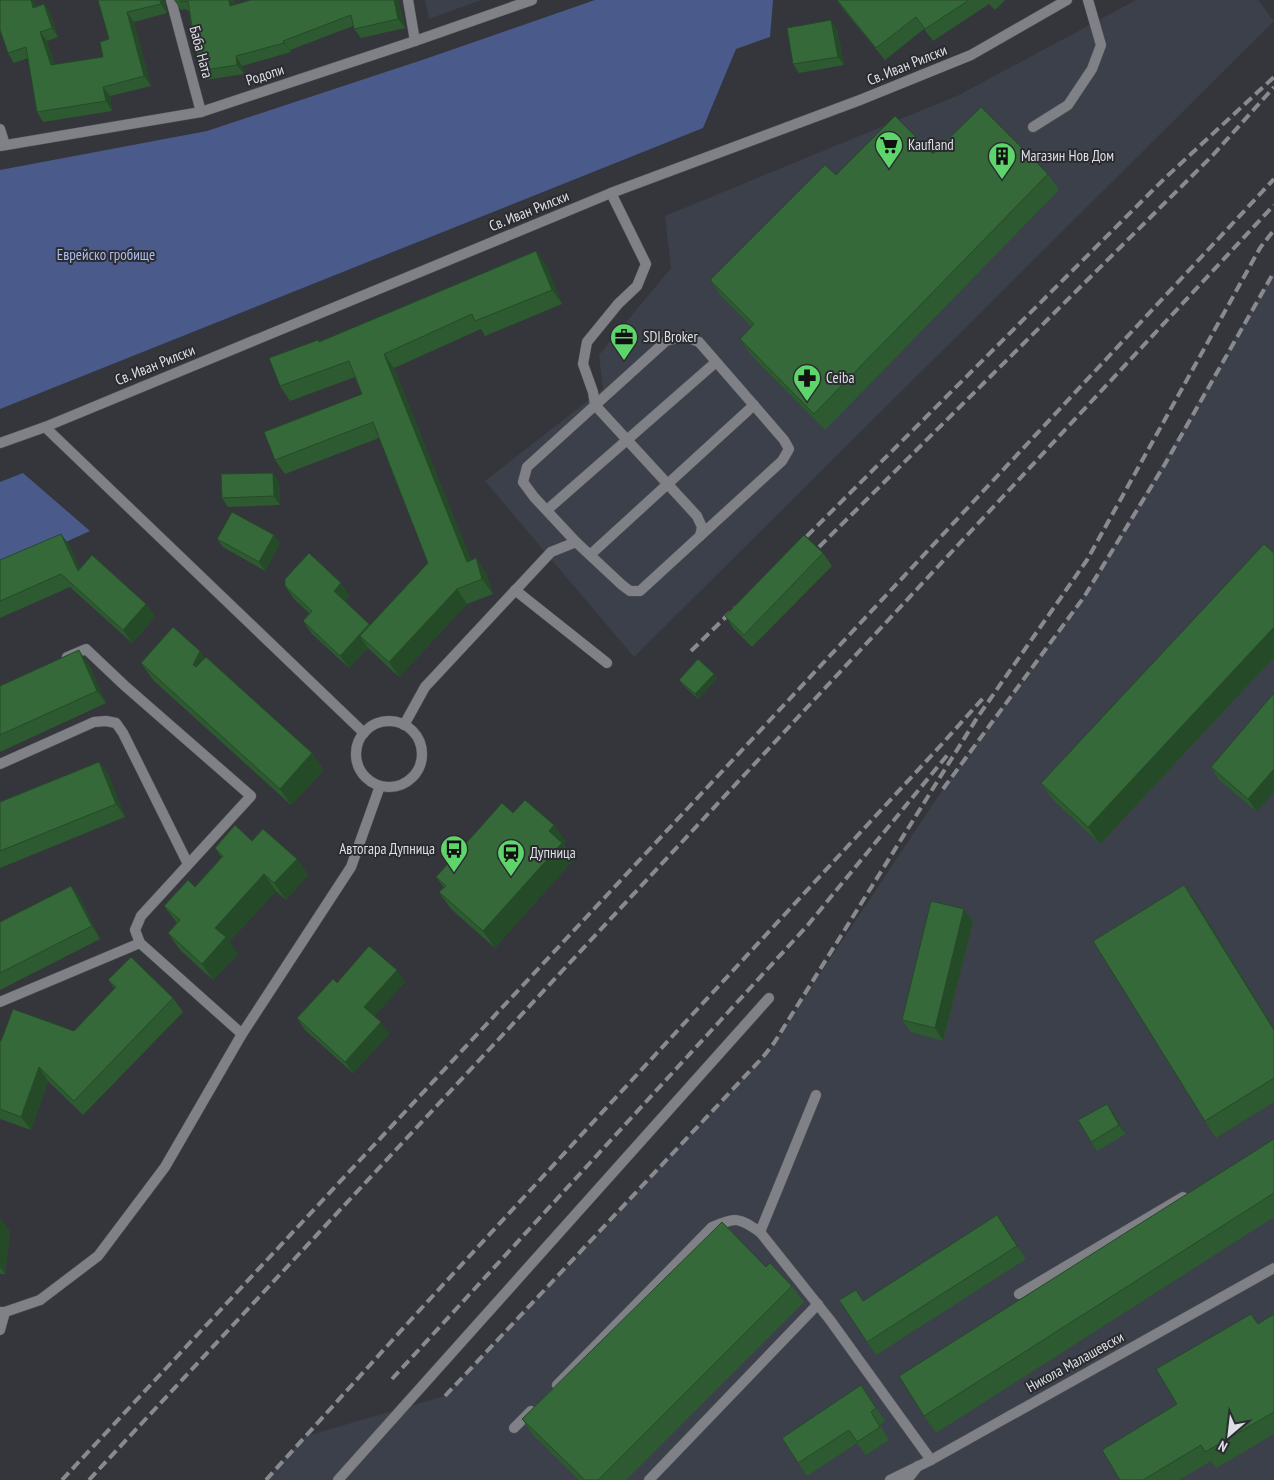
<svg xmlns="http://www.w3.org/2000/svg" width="1274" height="1480" font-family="'PT Sans Narrow',sans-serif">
<rect width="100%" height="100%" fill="#34363b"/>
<!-- built -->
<g fill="#3b404a">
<polygon points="425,0 481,0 429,19"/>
<polygon points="1136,0 1258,0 1274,21 634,657 485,481 603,389 599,355 671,268 665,216 959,95"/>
<polygon points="1274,272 1274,1480 266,1480 306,1436 445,1396 763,1057 774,1043 943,789 1084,597"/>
</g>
<!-- green -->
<g fill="#4a5a8a">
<polygon points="595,0 773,0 770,37 736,49 703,128 0,409 0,170 207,131 428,58"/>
<polygon points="23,473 90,531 0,572 0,482"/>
</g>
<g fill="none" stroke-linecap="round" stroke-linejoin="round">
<!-- service casing -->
<g stroke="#525458" stroke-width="11">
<g id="service">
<polyline points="1033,127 1068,105 1092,69 1101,45 1088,0"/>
<polyline points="547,510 716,362"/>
<polyline points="576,542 534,497 523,482 527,467 666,341 684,336 699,342 784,440 789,449 782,461 700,536"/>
<polyline points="590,555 754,405"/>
<polyline points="515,590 607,663"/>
<polyline points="404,725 425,687 551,552 576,542 622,585 630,591 640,591 700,536 702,527 697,516 595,405 593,392 583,364 587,342 618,304 637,286 646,264 611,193"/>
<polyline points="760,1232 816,1095"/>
<polyline points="1019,1294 1183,1197"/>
<polyline points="0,1330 5,1312"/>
<path d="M 557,1385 L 712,1227 C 736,1217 738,1217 760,1232 L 830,1320 L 931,1460"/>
<polyline points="514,1428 531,1411"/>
<polyline points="338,1480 769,998"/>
<polyline points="649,1480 818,1304"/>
<polyline points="907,1480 918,1466"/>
</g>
</g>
<!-- minor casing -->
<g stroke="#525458" stroke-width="11">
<g id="minor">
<polyline points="171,0 201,112"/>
<polyline points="408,0 415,41"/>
<polyline points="0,129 5,145"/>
<polyline points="0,146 201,112 415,41 532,0"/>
<polyline points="45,427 364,733"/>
<polyline points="67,657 86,649 125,686 251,796 141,916 135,930 140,943 242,1034"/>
<circle cx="389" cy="754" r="33"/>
<polyline points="0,764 94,722 106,721 116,723 123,733 188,864"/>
<polyline points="0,1002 140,943"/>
<polyline points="0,1312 5,1312 40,1300 98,1256 165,1167 242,1034 351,867 380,786"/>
<polyline points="890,1480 931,1460 1274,1268"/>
</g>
</g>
<!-- tertiary casing -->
<g stroke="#525458" stroke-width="11">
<polyline id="tertiary" points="0,443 45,427 611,193 860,100 971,55 1067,0"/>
</g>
<!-- service -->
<use href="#service" stroke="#7f8187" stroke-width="10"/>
<!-- minor -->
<use href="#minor" stroke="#7f8187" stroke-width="10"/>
<!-- tertiary -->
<use href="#tertiary" stroke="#7f8187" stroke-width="10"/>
<!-- rail -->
<g stroke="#888a8e" stroke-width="4" stroke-dasharray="10 5" stroke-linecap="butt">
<polyline points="796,547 1164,179 1274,77"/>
<polyline points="819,547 1213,155 1274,87"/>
<polyline points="691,651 736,607"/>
<polyline points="943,789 1084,597 1165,464 1274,272"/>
<polyline points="392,1379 807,926 949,753"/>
<polyline points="445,1396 763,1057 774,1043 977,718 1087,560 1260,248 1274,230"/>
<polyline points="62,1480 1274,179"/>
<polyline points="89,1480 1274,205"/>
<polyline points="266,1480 417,1313 942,744 985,696"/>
</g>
</g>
<!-- wall -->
<g fill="#2e5a31">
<polygon points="98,0 165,0 167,13 134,22 151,86 110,96 112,111 43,122 37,112 28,58 14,63 8,53 36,6 44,4 50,13 58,37 47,41 55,65 103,57 109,39"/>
<polygon points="174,0 234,0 235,4 398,0 405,28 361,38 354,29 353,26 290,50 291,52 242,66 244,74 205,80 199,71 189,11 188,11 186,9 181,10"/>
<polygon points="837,0 1005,0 995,10 989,4 933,41 924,29 885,60 843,9"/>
<polygon points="837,29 844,65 799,73 793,64"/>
<polygon points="933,154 1048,174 1059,190 825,430 751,355 740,339 752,327 721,296 710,280 836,175"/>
<polygon points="546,265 562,304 485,336 481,329 394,368 471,560 476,558 486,573 493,594 467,604 399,677 368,648 349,668 312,634 303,621 310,614 294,599 285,586 350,596 345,601 370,625 428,563 379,438 285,474 275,460 362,394 355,377 290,401 280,386 318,340 320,342"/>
<polygon points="279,481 280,505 228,507 222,498"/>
<polygon points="274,535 280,543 265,571 223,547 217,539"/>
<polygon points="70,546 80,569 146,604 155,617 132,643 70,587 0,618 0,560"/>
<polygon points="823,553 832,566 752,647 734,629 725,616"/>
<polygon points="1274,553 1274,657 1100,844 1053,800 1041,783"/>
<polygon points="205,658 312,753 324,770 291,805 153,680 141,663"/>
<polygon points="88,663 106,703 0,752 0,686"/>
<polygon points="717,678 698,699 682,684 679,680"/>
<polygon points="1274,693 1257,812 1219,780 1211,767"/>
<polygon points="99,762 108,774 125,817 0,868 0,802"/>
<polygon points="513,813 554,825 566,842 563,844 574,859 495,948 451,909 439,892 444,888 436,877"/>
<polygon points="252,841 297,859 308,875 286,900 276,891 229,942 238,954 213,980 180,950 168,933 177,923 164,906 195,887 222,858 215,848"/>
<polygon points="1184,885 1196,902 1274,1028 1274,1102 1216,1138 1205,1121"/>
<polygon points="71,886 80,898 100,939 0,990 0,922"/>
<polygon points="964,909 973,922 943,1041 911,1032 902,1020"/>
<polygon points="108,980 173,998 183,1012 83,1115 48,1081 31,1130 0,1119 0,1040 1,1041 74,1031 115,989"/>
<polygon points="405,982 374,1016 389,1034 353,1073 305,1030 297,1018 337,983"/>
<polygon points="1107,1104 1126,1134 1097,1151 1091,1142"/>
<polygon points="1274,1139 1274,1217 936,1433 924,1416"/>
<polygon points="0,1218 10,1232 5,1274 0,1274"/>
<polygon points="1006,1228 1026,1259 876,1355 867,1342 863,1301"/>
<polygon points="766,1267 792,1286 804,1302 626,1480 579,1480 534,1436 522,1419"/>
<polygon points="1251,1314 1258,1324 1274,1314 1274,1434 1216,1468 1211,1461 1179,1480 1120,1480 1177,1404"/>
<polygon points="861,1385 885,1421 880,1425 889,1440 866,1455 857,1443 807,1476 798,1463"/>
</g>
<!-- shaded-wall -->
<g fill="#254a28">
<polygon points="31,0 34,0 39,17 33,8"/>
<polygon points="160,0 165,0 167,13 161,4"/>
<polygon points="229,0 234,0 237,15 230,6"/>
<polygon points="394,0 398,0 405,28 398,19"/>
<polygon points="44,4 50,13 58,37 52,28"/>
<polygon points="127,12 134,22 151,86 144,76"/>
<polygon points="831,20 837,29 844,65 838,57"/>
<polygon points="40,32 47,41 58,75 51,65"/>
<polygon points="283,41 290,50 291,52 284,43"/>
<polygon points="236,56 242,66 244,74 237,65"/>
<polygon points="103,87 110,96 112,111 106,101"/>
<polygon points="536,251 546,265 562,304 552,290"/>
<polygon points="384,354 394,368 478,576 467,562"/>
<polygon points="273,473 279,481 280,505 274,496"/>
<polygon points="61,534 70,546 87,584 78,571"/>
<polygon points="274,535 280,543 265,571 259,562"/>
<polygon points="476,558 486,573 493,594 482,579"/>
<polygon points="341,583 350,596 343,604 334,591"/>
<polygon points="457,589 467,604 399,677 389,662"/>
<polygon points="146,604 155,617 132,643 123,630"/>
<polygon points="369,624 360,636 368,648 349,668 340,656"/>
<polygon points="1274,627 1274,657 1100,844 1088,827"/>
<polygon points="79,650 88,663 106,703 97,691"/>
<polygon points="200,651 212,668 205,681 193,665"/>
<polygon points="714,674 717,678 698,699 695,694"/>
<polygon points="312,753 324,770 291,805 280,789"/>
<polygon points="99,762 108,774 125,817 116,804"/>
<polygon points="1274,769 1274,792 1257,812 1248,799"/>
<polygon points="554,825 566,842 563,844 574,859 495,948 483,931 549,831"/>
<polygon points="297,859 308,875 286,900 274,883"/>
<polygon points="264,874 276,891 229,942 238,954 213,980 202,964 215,928"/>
<polygon points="1184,885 1196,902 1274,1028 1274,1030"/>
<polygon points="71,886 80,898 100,939 92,926"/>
<polygon points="964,909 973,922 943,1041 935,1028"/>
<polygon points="397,970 405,982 372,1019 364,1007"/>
<polygon points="381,1022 389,1034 353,1073 345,1062"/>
<polygon points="39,1067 48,1081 31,1130 21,1117"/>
<polygon points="1107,1104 1113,1112 1126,1134 1119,1125"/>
<polygon points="997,1215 1006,1228 1026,1259 1017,1246"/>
<polygon points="0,1218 10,1232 5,1274 0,1267"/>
</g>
<!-- building -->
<g fill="#356939" stroke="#254a28">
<polygon points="0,0 31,0 33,8 44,4 52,28 40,32 51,65 103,57 100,42 109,39 98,0 160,0 161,4 127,12 144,76 103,87 106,101 37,112 26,47 8,53 0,30"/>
<polygon points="181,0 229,0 230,6 251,0 394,0 398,19 354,29 351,15 283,41 284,43 236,56 237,65 199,71 188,1 181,2"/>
<polygon points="837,0 969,0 925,29 916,17 876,48"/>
<polygon points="831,20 838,57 793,64 787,28"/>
<polygon points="981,107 1048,174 814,414 740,339 754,324 710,280 825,165 836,175 895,116 933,154"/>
<polygon points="536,251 552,290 475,321 472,314 384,354 467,562 476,558 482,579 457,589 389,662 360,636 428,563 373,422 275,460 264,432 362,394 349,361 280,386 269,358 318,340 319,342"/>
<polygon points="273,473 274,496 222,498 221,474"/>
<polygon points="232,512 274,535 259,562 217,539"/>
<polygon points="61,534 78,571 92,555 146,604 123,630 61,574 0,601 0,560"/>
<polygon points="804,535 823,553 744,635 725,616"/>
<polygon points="1264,544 1274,553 1274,627 1088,827 1041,783"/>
<polygon points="309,553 341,583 334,591 369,624 340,656 303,621 312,611 285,586 285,579"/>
<polygon points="173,627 200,651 193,665 196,667 206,657 312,753 280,789 141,663"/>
<polygon points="79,650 97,691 0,735 0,686"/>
<polygon points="698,659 714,674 695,694 679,680"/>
<polygon points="1274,693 1274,769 1248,799 1211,767"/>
<polygon points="99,762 116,804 0,851 0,802"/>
<polygon points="525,800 554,825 549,831 562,843 483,931 439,892 446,886 436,877 502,803 513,813"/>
<polygon points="235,825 252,841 263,829 297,859 274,883 264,874 215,928 226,937 202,964 168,933 180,920 164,906 188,880 195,887 223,856 215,848"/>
<polygon points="1184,885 1274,1030 1274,1078 1205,1121 1093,941"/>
<polygon points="71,886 92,926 0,973 0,922"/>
<polygon points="931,901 964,909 935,1028 902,1020"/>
<polygon points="369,946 397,970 364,1007 381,1022 345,1062 297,1018 333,979 337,983"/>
<polygon points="131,957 173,998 74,1101 39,1067 21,1117 0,1109 0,1040 1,1041 13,1009 74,1031 116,987 108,980"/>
<polygon points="1107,1104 1119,1125 1091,1142 1078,1120"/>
<polygon points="1274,1139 1274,1193 924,1416 899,1376"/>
<polygon points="997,1215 1017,1246 867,1342 839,1300 856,1290 863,1301"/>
<polygon points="722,1222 766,1267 770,1263 792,1286 598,1480 585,1480 522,1419"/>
<polygon points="1251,1314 1258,1324 1274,1314 1274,1412 1205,1452 1201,1445 1143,1480 1120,1480 1102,1450 1177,1404 1156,1369"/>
<polygon points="861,1385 876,1408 871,1412 880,1427 857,1442 849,1430 798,1463 782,1438"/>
</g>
<!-- icons -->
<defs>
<g id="supermarket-pin" transform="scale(1.4375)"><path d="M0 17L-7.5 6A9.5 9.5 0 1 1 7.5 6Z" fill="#5ed56b" stroke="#2a2c31"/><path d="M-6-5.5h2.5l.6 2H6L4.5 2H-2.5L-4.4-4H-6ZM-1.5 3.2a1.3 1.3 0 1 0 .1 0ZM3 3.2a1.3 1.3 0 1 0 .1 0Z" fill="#111"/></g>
<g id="building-pin" transform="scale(1.4375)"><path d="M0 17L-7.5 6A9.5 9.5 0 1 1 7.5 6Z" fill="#5ed56b" stroke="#2a2c31"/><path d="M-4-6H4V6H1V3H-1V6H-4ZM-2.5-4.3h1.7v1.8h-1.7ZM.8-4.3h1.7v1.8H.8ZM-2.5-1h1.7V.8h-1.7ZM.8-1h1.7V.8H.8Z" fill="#111"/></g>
<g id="office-pin" transform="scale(1.4375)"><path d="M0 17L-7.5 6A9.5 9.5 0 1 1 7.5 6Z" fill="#5ed56b" stroke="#2a2c31"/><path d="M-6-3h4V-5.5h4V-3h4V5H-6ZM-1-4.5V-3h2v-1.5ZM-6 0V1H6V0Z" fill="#111"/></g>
<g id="pharmacy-pin" transform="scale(1.4375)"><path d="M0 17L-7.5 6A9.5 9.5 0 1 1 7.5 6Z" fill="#5ed56b" stroke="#2a2c31"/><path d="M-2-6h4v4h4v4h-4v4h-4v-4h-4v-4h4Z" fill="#111"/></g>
<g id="bus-pin" transform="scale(1.4375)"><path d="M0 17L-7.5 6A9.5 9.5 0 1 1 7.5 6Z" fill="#5ed56b" stroke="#2a2c31"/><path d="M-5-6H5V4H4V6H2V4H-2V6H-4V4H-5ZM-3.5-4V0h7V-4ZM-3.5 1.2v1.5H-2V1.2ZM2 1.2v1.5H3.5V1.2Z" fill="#111"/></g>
<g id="station-pin" transform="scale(1.4375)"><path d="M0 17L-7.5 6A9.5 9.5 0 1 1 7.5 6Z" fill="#5ed56b" stroke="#2a2c31"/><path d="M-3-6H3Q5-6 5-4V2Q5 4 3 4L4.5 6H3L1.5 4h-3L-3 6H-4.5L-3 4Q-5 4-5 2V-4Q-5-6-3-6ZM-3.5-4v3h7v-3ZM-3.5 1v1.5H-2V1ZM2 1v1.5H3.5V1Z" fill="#111"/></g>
</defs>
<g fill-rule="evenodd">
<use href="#supermarket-pin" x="889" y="145"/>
<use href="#building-pin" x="1002" y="156"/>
<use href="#office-pin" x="624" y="337"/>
<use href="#pharmacy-pin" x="807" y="378"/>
<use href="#bus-pin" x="454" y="849"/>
<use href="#station-pin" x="511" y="853"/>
</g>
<g text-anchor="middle" stroke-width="4" stroke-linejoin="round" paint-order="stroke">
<!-- street labels -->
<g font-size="15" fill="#dedfe3" stroke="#2a2c31">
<text transform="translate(201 52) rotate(75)" y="5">Баба Ната</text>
<text transform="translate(907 65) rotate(-22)" y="5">Св. Иван Рилски</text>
<text transform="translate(265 75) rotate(-18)" y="5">Родопи</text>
<text transform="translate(529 211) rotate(-22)" y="5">Св. Иван Рилски</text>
<text transform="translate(155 365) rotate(-22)" y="5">Св. Иван Рилски</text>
<text transform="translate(1075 1362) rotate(-29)" y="5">Никола Малашевски</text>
</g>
<!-- poi labels -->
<g font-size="15" fill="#dedfe3" stroke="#2a2c31" text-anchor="start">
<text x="908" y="150">Kaufland</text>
<text x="1021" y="161">Магазин Нов Дом</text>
<text x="643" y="342">SDI Broker</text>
<text x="826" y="383">Ceiba</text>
<text x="435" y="854" text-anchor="end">Автогара Дупница</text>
<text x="530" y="858">Дупница</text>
</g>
<!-- park labels -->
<g font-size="15" fill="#acbff1" stroke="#2a2c31">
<text x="106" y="260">Еврейско гробище</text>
</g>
</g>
<!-- north arrow -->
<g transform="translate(1229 1435) rotate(208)" stroke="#2a2c31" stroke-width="4" paint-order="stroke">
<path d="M0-4L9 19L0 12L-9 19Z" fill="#dedfe3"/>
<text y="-8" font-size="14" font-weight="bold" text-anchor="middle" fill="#dedfe3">N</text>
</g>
</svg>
